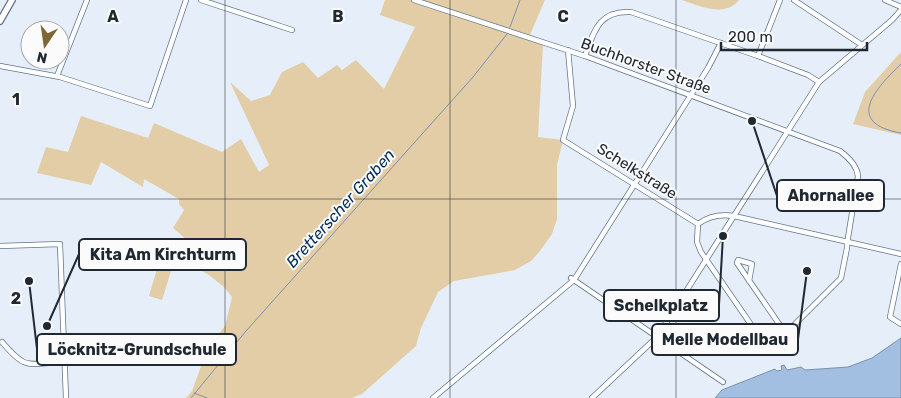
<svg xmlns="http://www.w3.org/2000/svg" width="901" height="398" font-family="Rubik,sans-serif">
<rect width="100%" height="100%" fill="#e6eff9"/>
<!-- green -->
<g fill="#e2cda6">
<polygon points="385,0 545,0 529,37 543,44 538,137 563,140 557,165 557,219 552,234 540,251 531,261 515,270 454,281 438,292 421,328 416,346 362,394 352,398 186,398 192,391 208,347 225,326 232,297 224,287 209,275 185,261 187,240 173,228 184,210 179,204 179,199 144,179 143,187 101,162 91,185 37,173 46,147 68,152 81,116 148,138 154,123 222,152 241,139 259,172 269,165 230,82 251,101 270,95 282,72 303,62 318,78 337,65 342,70 356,60 384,89 415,27 380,15"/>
<path d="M 682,0 L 739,0 C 725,18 699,6 682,0 Z"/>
<polygon points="901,52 901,135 853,124 865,92"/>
<polygon points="164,245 178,249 162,300 149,296"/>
</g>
<!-- water -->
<polygon fill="#a2bee1" stroke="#7b91ac" points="901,338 901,398 715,398 722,390 775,369 777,371 782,370 781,366 784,365 787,370 801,367 805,370 848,367 872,358"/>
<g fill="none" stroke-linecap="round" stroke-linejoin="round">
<!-- stream -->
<g stroke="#7b91ac" stroke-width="1">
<polyline points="510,27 520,0"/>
<path d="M 901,64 C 876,88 843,123 901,133"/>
<polyline points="194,393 207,398"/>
<polyline points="191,398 246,331 473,77 507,34"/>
</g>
<!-- minor casing -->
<g stroke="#61748b" stroke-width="6">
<g id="minor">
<polyline points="201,0 292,30"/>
<path d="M 414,0 L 585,56 L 840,151 C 848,157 857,165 858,176 L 847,244 L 847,248 L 841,278 L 775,344 L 763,342 L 701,252 L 697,242 L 698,224 C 709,216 721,214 734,216 L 901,254"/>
<polyline points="794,0 862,45"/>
<polyline points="885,0 901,7"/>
<polyline points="568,50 573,106 563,140 698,224"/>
<path d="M 585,56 C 594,31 599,10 631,12 L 758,56 L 808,75 L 819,82"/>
<polyline points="758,56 780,0"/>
<polyline points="0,66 60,77 150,106 186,0"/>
<polyline points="57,76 87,0"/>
<polyline points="0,246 60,244 66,398"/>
<polyline points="901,264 890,317 901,324"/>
<polyline points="571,278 723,382"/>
<polyline points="749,281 752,264 738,260 737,263 786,334"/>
<path d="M 2,342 C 27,372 29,363 64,362"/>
<polyline points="433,398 574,280 708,68 721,43"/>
<polyline points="592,398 657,337 819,82 892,20 901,10"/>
</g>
</g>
<!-- secondary casing -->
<g stroke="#61748b" stroke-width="8">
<polyline id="secondary" points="0,21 12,0"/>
</g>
<!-- minor -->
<use href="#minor" stroke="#fff" stroke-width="4.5"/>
<!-- secondary -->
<use href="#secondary" stroke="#fff" stroke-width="5.5"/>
</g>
<!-- grid -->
<path fill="none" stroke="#202832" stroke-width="1" stroke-opacity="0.55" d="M 225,0 L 225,398M 450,0 L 450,398M 676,0 L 676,398M 0,199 L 901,199"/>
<g text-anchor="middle" stroke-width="4" stroke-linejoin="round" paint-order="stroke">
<!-- street labels -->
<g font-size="15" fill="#202832" stroke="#fbfbfb">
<text transform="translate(646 66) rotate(20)" y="5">Buchhorster Straße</text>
<text transform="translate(637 171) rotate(32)" y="5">Schelkstraße</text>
</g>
<!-- water labels -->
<g font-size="16" font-style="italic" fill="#042d58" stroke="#fbfbfb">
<text transform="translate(340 208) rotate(-48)" y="6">Bretterscher Graben</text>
</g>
</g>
<g font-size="16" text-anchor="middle" font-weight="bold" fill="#202832" stroke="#fbfbfb" stroke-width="4" stroke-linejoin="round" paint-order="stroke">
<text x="113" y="22">A</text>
<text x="338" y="22">B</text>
<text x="563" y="22">C</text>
<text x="16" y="105">1</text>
<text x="16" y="304">2</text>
</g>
<!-- callouts -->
<path fill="none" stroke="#202832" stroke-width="2" d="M752 121L777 196M47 326L79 254M723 236L719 305M807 271L798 339M29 281L37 349"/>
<g fill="#202832" stroke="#fbfbfb" stroke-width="2">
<circle cx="752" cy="121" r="5"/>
<circle cx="47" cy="326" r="5"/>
<circle cx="723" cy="236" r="5"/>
<circle cx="807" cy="271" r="5"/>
<circle cx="29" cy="281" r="5"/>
</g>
<g fill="#fbfbfb" stroke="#202832" stroke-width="2">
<rect x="777" y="180" width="107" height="31" rx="5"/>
<rect x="79" y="239" width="167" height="31" rx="5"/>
<rect x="604" y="290" width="115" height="31" rx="5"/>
<rect x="652" y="324" width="146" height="31" rx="5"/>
<rect x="37" y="334" width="199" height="31" rx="5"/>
</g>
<g font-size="16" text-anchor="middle" font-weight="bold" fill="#202832">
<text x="831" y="201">Ahornallee</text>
<text x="163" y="260">Kita Am Kirchturm</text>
<text x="661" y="311">Schelkplatz</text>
<text x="725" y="345">Melle Modellbau</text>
<text x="137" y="355">Löcknitz-Grundschule</text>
</g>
<!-- north arrow -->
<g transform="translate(45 45) rotate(193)"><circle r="24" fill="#fbfbfb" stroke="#a3a7ab"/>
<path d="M0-4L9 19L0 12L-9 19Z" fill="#7d6535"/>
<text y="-8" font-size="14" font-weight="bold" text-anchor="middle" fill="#202832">N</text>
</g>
<!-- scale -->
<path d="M721 42v8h146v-8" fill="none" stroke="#202832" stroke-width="2.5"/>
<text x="728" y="42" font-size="15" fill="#202832" stroke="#fbfbfb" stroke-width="4" paint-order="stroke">200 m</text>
</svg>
